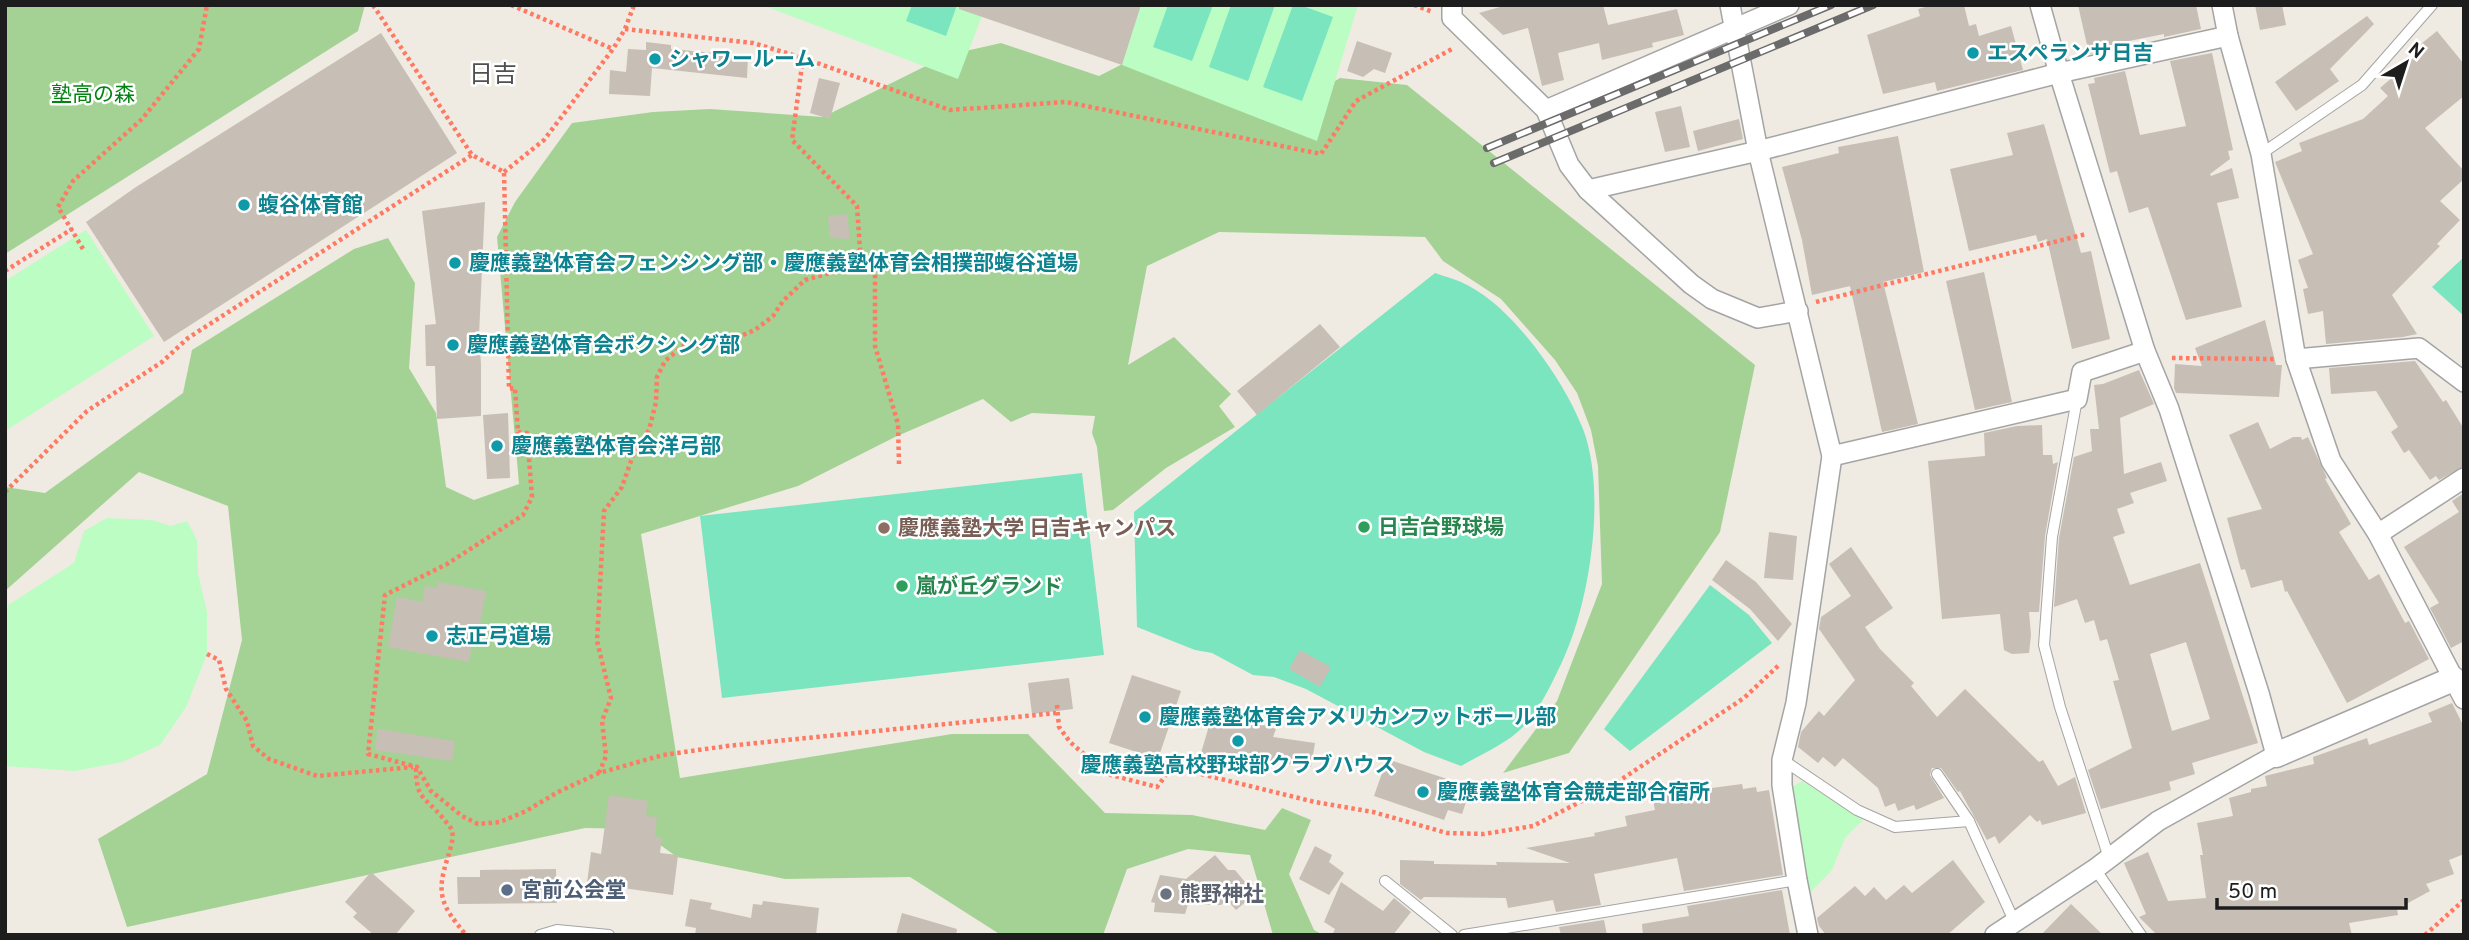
<svg xmlns="http://www.w3.org/2000/svg" width="2469" height="940" font-family="Overpass,'Noto Sans JP',sans-serif">
<rect width="100%" height="100%" fill="#efebe2"/>
<!-- forest -->
<g fill="#a4d294">
<polygon points="5,5 365,5 358,31 5,254"/>
<polygon points="1001,43 1099,76 1142,54 1283,112 1340,78 1407,85 1755,365 1720,532 1569,753 1503,773 1557,701 1602,584 1598,466 1591,430 1577,393 1555,360 1501,299 1443,261 1425,237 1219,232 1147,266 1128,365 1174,337 1231,394 1219,406 1235,427 1166,468 1113,510 1104,511 1097,447 1092,433 1095,416 1032,413 1011,422 983,399 895,437 798,486 641,534 680,778 952,734 1028,734 1105,813 1192,815 1265,830 1282,808 1311,820 1289,874 1314,930 1323,935 1273,935 1250,855 1188,849 1127,869 1103,935 1001,935 910,877 785,879 677,857 638,829 585,828 127,927 98,839 207,774 242,640 228,506 139,472 5,591 5,487 45,493 183,393 192,350 354,249 388,238 415,283 409,368 436,413 446,487 474,500 519,484 497,237 515,202 572,123 653,112 710,109 823,117 948,55"/>
</g>
<!-- park -->
<g fill="#bbfdc3">
<polygon points="762,5 986,5 958,79"/>
<polygon points="1141,5 1358,5 1317,141 1122,65"/>
<polygon points="86,230 154,336 5,431 5,281"/>
<polygon points="107,518 152,520 171,526 187,521 197,540 198,573 207,612 207,654 186,707 160,745 122,762 75,771 5,766 5,618 8,605 74,563 84,531"/>
<polygon points="1802,781 1863,820 1845,838 1832,870 1808,895 1788,790"/>
</g>
<!-- pitch -->
<g fill="#7ae5bf">
<polygon points="912,5 957,5 946,36 906,21"/>
<polygon points="1168,5 1213,5 1192,61 1153,47"/>
<polygon points="1231,5 1275,5 1248,81 1209,67"/>
<polygon points="1293,5 1300,5 1333,17 1302,101 1263,87"/>
<polygon points="2464,257 2464,316 2432,287"/>
<path d="M 1435,273 C 1446,277 1459,280 1469,286 C 1495,300 1517,324 1535,347 C 1554,372 1571,399 1583,429 C 1607,492 1590,603 1562,662 C 1551,685 1541,707 1524,726 C 1508,743 1482,754 1461,766 L 1424,752 L 1306,689 L 1274,677 L 1253,675 L 1212,653 L 1195,650 L 1137,627 L 1134,512 Z"/>
<polygon points="1082,473 1104,655 722,698 700,516"/>
<polygon points="1710,585 1749,615 1772,643 1630,751 1604,729"/>
</g>
<!-- building -->
<g fill="#c7beb5" fill-rule="evenodd">
<polygon points="959,5 1141,5 1122,65 959,9"/>
<polygon points="1507,5 1603,5 1608,25 1677,9 1684,35 1652,43 1653,47 1602,60 1599,43 1558,53 1564,80 1542,86 1528,28 1503,35 1479,13"/>
<polygon points="1933,5 1964,5 1969,26 1976,24 1979,36 2011,26 2023,70 1937,91 1935,82 1883,94 1867,35 1920,16 1918,9"/>
<polygon points="2078,5 2196,5 2201,29 2164,37 2164,34 2119,43 2120,47 2089,54"/>
<polygon points="2255,5 2282,5 2286,25 2260,30"/>
<polygon points="2367,16 2374,24 2330,69 2339,81 2296,111 2275,82"/>
<polygon points="2437,31 2464,64 2464,96 2425,128 2464,171 2464,179 2440,201 2460,220 2437,244 2440,246 2392,295 2417,334 2403,337 2326,344 2323,311 2308,314 2303,289 2308,288 2298,260 2313,254 2275,162 2302,151 2299,143 2363,119 2388,96 2380,88 2394,76 2392,74 2417,50 2416,48"/>
<polygon points="381,33 457,153 164,342 86,222 136,187"/>
<polygon points="1357,41 1392,53 1385,73 1374,69 1363,77 1347,71"/>
<polygon points="646,42 671,45 671,49 748,56 747,78 652,68 650,96 609,94 610,70 626,72 628,49 646,50"/>
<polygon points="2212,53 2233,150 2228,151 2230,159 2210,174 2211,176 2232,168 2239,198 2217,203 2242,307 2186,320 2148,207 2129,213 2117,171 2110,173 2088,84 2095,83 2094,78 2125,71 2140,135 2186,126 2170,61"/>
<polygon points="819,78 840,83 830,119 810,113"/>
<polygon points="1681,106 1690,147 1665,152 1655,112"/>
<polygon points="1739,119 1743,139 1698,151 1693,131"/>
<polygon points="2044,124 2081,253 2091,251 2110,339 2072,349 2047,239 2038,242 2036,235 1969,251 1950,169 2013,155 2007,133"/>
<polygon points="1898,136 1924,272 1883,282 1918,424 1882,432 1850,286 1812,295 1802,240 1782,167 1839,153 1838,147"/>
<polygon points="485,202 479,336 481,364 481,416 437,419 435,366 426,366 425,325 436,324 422,211"/>
<polygon points="847,214 850,239 830,238 828,216"/>
<polygon points="1984,272 2012,402 1975,410 1946,281"/>
<polygon points="2265,320 2276,365 2282,365 2279,397 2176,393 2174,388 2175,364 2202,366 2195,348"/>
<polygon points="1320,324 1340,347 1257,415 1237,391"/>
<polygon points="2415,361 2443,402 2446,400 2464,429 2464,466 2439,480 2436,476 2430,480 2409,450 2404,453 2391,432 2398,427 2376,391 2331,394 2329,368"/>
<path d="M 2139,370 L 2154,404 L 2120,418 L 2124,474 L 2161,462 L 2167,481 L 2130,493 L 2134,503 L 2117,509 L 2125,533 L 2113,537 L 2130,585 L 2200,563 L 2258,743 L 2192,763 L 2195,774 L 2169,782 L 2171,790 L 2101,809 L 2088,770 L 2132,748 L 2113,681 L 2119,680 L 2107,639 L 2100,641 L 2094,620 L 2085,623 L 2077,599 L 2054,607 L 2059,538 L 2074,457 L 2092,451 L 2090,429 L 2099,429 L 2094,385 L 2103,384 ZM 2186,642 L 2210,719 L 2172,731 L 2150,654 Z"/>
<polygon points="508,413 510,478 487,479 483,415"/>
<polygon points="2258,422 2270,449 2293,437 2301,437 2302,440 2308,437 2327,478 2325,479 2351,524 2339,532 2369,580 2379,574 2405,623 2409,621 2429,659 2347,703 2287,591 2285,592 2282,580 2251,588 2245,569 2241,570 2227,518 2262,509 2229,435"/>
<polygon points="2042,425 2043,455 2052,455 2053,464 2058,462 2045,536 2039,612 2029,612 2031,635 2029,653 2012,654 2004,650 2000,614 1942,619 1928,461 1985,456 1984,433 2017,426"/>
<polygon points="2464,493 2464,641 2451,648 2430,608 2439,603 2404,547 2459,512 2452,501"/>
<polygon points="1769,532 1797,536 1793,580 1764,578"/>
<polygon points="1851,547 1893,608 1865,627 1880,649 1914,683 1911,686 1937,717 1965,689 2039,762 2043,760 2058,786 2075,777 2086,813 2042,825 2040,820 2037,822 2030,815 1999,844 1995,836 1987,840 1960,791 1958,792 1941,768 1932,768 1930,775 1944,798 1916,810 1914,805 1898,811 1895,803 1885,807 1878,788 1843,758 1835,767 1823,757 1818,763 1798,747 1801,732 1819,711 1824,716 1855,680 1819,629 1821,617 1851,596 1829,564"/>
<polygon points="1726,560 1756,582 1792,624 1778,641 1750,609 1712,580"/>
<polygon points="438,582 486,591 480,624 476,623 469,662 388,647 397,597 422,602 425,586 437,588"/>
<polygon points="1300,650 1331,667 1320,687 1289,669"/>
<polygon points="1132,675 1181,691 1158,759 1109,743"/>
<polygon points="1069,678 1073,709 1032,714 1028,683"/>
<polygon points="2452,703 2464,727 2464,854 2449,860 2454,874 2426,884 2430,891 2397,909 2398,915 2349,923 2352,935 2157,935 2139,917 2146,914 2124,863 2148,852 2168,901 2206,898 2200,855 2203,855 2197,823 2233,816 2229,798 2251,792 2251,789 2267,786 2265,776 2314,764 2313,757 2367,738 2369,745 2432,722 2428,713"/>
<polygon points="1214,709 1276,729 1273,737 1315,743 1311,767 1266,761 1262,771 1201,753"/>
<polygon points="378,729 455,741 452,761 375,750"/>
<polygon points="1387,759 1471,787 1462,814 1448,810 1444,820 1374,796"/>
<polygon points="1742,784 1743,789 1756,787 1757,792 1769,790 1783,875 1684,891 1677,858 1594,874 1601,905 1556,912 1553,900 1508,908 1506,898 1424,897 1421,900 1400,884 1400,860 1434,861 1434,864 1497,865 1496,862 1570,863 1526,848 1595,836 1594,833 1627,826 1625,816 1655,810 1651,790 1676,786 1676,791 1689,788 1689,791"/>
<polygon points="609,795 648,801 646,816 657,817 655,837 662,838 660,853 678,855 673,895 587,883 591,852 601,854"/>
<polygon points="1315,846 1332,855 1329,862 1344,873 1329,895 1299,879"/>
<polygon points="1215,855 1228,870 1235,870 1255,894 1236,910 1227,900 1221,905 1188,904 1185,914 1154,912 1155,903 1151,902 1160,875 1186,879"/>
<polygon points="1953,860 1985,902 1947,935 1826,935 1819,926 1817,918 1855,886 1865,896 1874,887 1886,900 1904,885 1912,893"/>
<polygon points="556,869 557,903 458,904 457,877 480,877 480,870"/>
<polygon points="371,872 415,911 395,935 374,935 353,917 357,913 345,902"/>
<polygon points="1341,882 1383,911 1394,898 1411,912 1393,935 1332,935 1335,929 1324,922"/>
<polygon points="1782,890 1790,935 1643,935 1642,924 1689,916 1687,906"/>
<polygon points="690,899 712,903 710,909 751,918 753,904 762,905 763,901 819,908 816,935 695,935 696,928 685,926"/>
<polygon points="2071,904 2103,935 2041,935"/>
<polygon points="902,913 957,929 956,935 896,935"/>
<polygon points="1604,920 1607,935 1561,935 1559,927"/>
</g>
<g fill="none" stroke-linecap="round" stroke-linejoin="round">
<!-- service casing -->
<g stroke="#a4a4a4" stroke-width="12">
<g id="service">
<polyline points="2261,154 2362,85 2432,5"/>
<polyline points="2077,399 2052,537 2044,645 2060,707 2109,858"/>
<polyline points="1783,760 1857,810 1895,827 1969,821"/>
<polyline points="1937,774 1969,821 2014,921"/>
<polyline points="2095,869 2141,935"/>
<polyline points="1385,881 1452,935"/>
<polyline points="540,935 557,930 609,935"/>
<polyline points="1464,935 1797,880"/>
</g>
</g>
<!-- minor casing -->
<g stroke="#a4a4a4" stroke-width="22">
<g id="minor">
<polyline points="1452,5 1452,18 1546,110 1569,165 1588,190 1691,284 1712,299 1758,318 1798,311"/>
<polyline points="1730,5 1758,151 1832,456 1796,703 1782,760 1782,785 1797,880 1808,935"/>
<polyline points="2222,5 2228,36 2261,154 2296,359 2331,461 2378,534 2464,699"/>
<polyline points="1546,110 1789,5"/>
<polyline points="1588,190 1758,151 2059,73 2228,36"/>
<polyline points="2296,359 2419,348 2464,382"/>
<polyline points="1832,456 2077,399 2082,372 2145,351"/>
<polyline points="2378,534 2464,478"/>
<polyline points="1995,935 2095,869 2158,821 2276,755 2259,693 2169,409 2145,351 2059,73 2040,5"/>
</g>
</g>
<!-- tertiary casing -->
<g stroke="#a4a4a4" stroke-width="27">
<polyline id="tertiary" points="2276,755 2453,679"/>
</g>
<!-- path -->
<g stroke="#ff7963" stroke-width="4.5" stroke-dasharray="3.5 3.5" stroke-linecap="butt">
<polyline points="373,5 472,155 504,172 509,389 515,388 518,432 527,433 532,497 523,515 447,564 385,595 368,754 417,767 431,791 462,816 478,824 500,822 526,811 558,792 599,773 663,755 727,746 1056,713"/>
<polyline points="511,5 613,49"/>
<polyline points="1414,5 1433,12"/>
<polyline points="625,29 753,43 803,58 950,110 1066,102 1321,154 1356,101 1454,48"/>
<polyline points="803,58 792,140 857,206 861,264 875,273 875,346 898,424 899,464"/>
<polyline points="504,172 544,140 613,49 625,29 634,5"/>
<polyline points="83,249 58,207 73,181 142,119 199,49 207,5"/>
<polyline points="5,271 72,229"/>
<polyline points="1816,302 2086,234"/>
<polyline points="2172,358 2275,359"/>
<polyline points="5,492 87,411 162,362 188,338 472,155"/>
<polyline points="207,654 219,660 226,689 247,721 253,746 269,759 317,776 413,767"/>
<polyline points="1057,705 1059,727 1070,742 1092,761 1111,775 1157,787 1172,767 1315,802 1373,812 1447,833 1484,834 1533,826 1613,785 1744,698 1780,664"/>
<path d="M 416,768 C 416,799 424,796 442,817 C 445,821 450,826 452,830 C 454,839 450,849 448,857 C 435,895 442,906 466,935"/>
<polyline points="599,773 606,756 602,721 611,698 597,641 604,511 622,487 633,455 649,430 656,402 657,377 665,361 683,346 718,345 755,330 773,316 783,301 805,280 861,264"/>
<polyline points="2425,935 2464,900"/>
</g>
<!-- service -->
<use href="#service" stroke="#fff" stroke-width="10"/>
<!-- minor -->
<use href="#minor" stroke="#fff" stroke-width="19"/>
<!-- tertiary -->
<use href="#tertiary" stroke="#fff" stroke-width="24"/>
<!-- rail casing -->
<g stroke="#6b6b6b" stroke-width="8">
<g id="rail">
<polyline points="1487,148 1831,5"/>
<polyline points="1494,163 1873,5"/>
</g>
</g>
<!-- rail -->
<use href="#rail" stroke="#fff" stroke-width="5" stroke-dasharray="16" stroke-linecap="butt"/>
</g>
<!-- markers -->
<g fill="#0f9aa8" stroke="#fff" stroke-width="2.5">
<circle cx="1973" cy="53" r="7"/>
<circle cx="655" cy="59" r="7"/>
<circle cx="244" cy="205" r="7"/>
<circle cx="455" cy="263" r="7"/>
<circle cx="453" cy="345" r="7"/>
<circle cx="497" cy="446" r="7"/>
<circle cx="432" cy="636" r="7"/>
<circle cx="1145" cy="717" r="7"/>
<circle cx="1238" cy="741" r="7"/>
<circle cx="1423" cy="792" r="7"/>
</g>
<g fill="#2e9e5b" stroke="#fff" stroke-width="2.5">
<circle cx="1364" cy="527" r="7"/>
<circle cx="902" cy="586" r="7"/>
</g>
<circle fill="#8d6e63" stroke="#fff" stroke-width="2.5" cx="884" cy="528" r="7"/>
<circle fill="#5c6f8a" stroke="#fff" stroke-width="2.5" cx="507" cy="890" r="7"/>
<circle fill="#6b7280" stroke="#fff" stroke-width="2.5" cx="1166" cy="894" r="7"/>
<g text-anchor="middle" stroke-width="5" stroke-linejoin="round" paint-order="stroke">
<!-- culture labels -->
<g font-size="21" font-weight="bold" fill="#0d838f" stroke="#fff" text-anchor="start">
<text x="1987" y="60">エスペランサ日吉</text>
<text x="669" y="66">シャワールーム</text>
<text x="258" y="212">蝮谷体育館</text>
<text x="469" y="270">慶應義塾体育会フェンシング部・慶應義塾体育会相撲部蝮谷道場</text>
<text x="467" y="352">慶應義塾体育会ボクシング部</text>
<text x="511" y="453">慶應義塾体育会洋弓部</text>
<text x="446" y="643">志正弓道場</text>
<text x="1159" y="724">慶應義塾体育会アメリカンフットボール部</text>
<text x="1238" y="772" text-anchor="middle">慶應義塾高校野球部クラブハウス</text>
<text x="1437" y="799">慶應義塾体育会競走部合宿所</text>
</g>
<!-- park labels -->
<g font-size="21" fill="#038312" stroke="#fff">
<text x="93" y="101">塾高の森</text>
</g>
<!-- leisure labels -->
<g font-size="21" font-weight="bold" fill="#27864d" stroke="#fff" text-anchor="start">
<text x="1378" y="534">日吉台野球場</text>
<text x="916" y="593">嵐が丘グランド</text>
</g>
<!-- education labels -->
<g font-size="21" font-weight="bold" fill="#785e54" stroke="#fff" text-anchor="start">
<text x="898" y="535">慶應義塾大学 日吉キャンパス</text>
</g>
<!-- service labels -->
<g font-size="21" font-weight="bold" fill="#4e5e75" stroke="#fff" text-anchor="start">
<text x="521" y="897">宮前公会堂</text>
</g>
<!-- worship labels -->
<g font-size="21" font-weight="bold" fill="#5b616d" stroke="#fff" text-anchor="start">
<text x="1180" y="901">熊野神社</text>
</g>
<!-- quarter labels -->
<g font-size="24" fill="#505050" stroke="#fff">
<text x="493" y="82">日吉</text>
</g>
</g>
<!-- border -->
<rect width="2469" height="940" fill="none" stroke="#1d1d1d" stroke-width="14"/>
<!-- north arrow -->
<g transform="translate(2406 63) rotate(39)" stroke="#ffffff" stroke-width="5" paint-order="stroke">
<path d="M0-5L12 26L0 18L-12 26Z" fill="#1d1d1d"/>
<text y="-10" font-size="19" font-weight="bold" text-anchor="middle" fill="#1d1d1d">N</text>
</g>
<!-- scale -->
<path d="M2217 898v10h189v-10" fill="none" stroke="#1d1d1d" stroke-width="3.5"/>
<text x="2228" y="898" font-size="21" fill="#1d1d1d" stroke="#ffffff" stroke-width="5" paint-order="stroke">50 m</text>
</svg>
